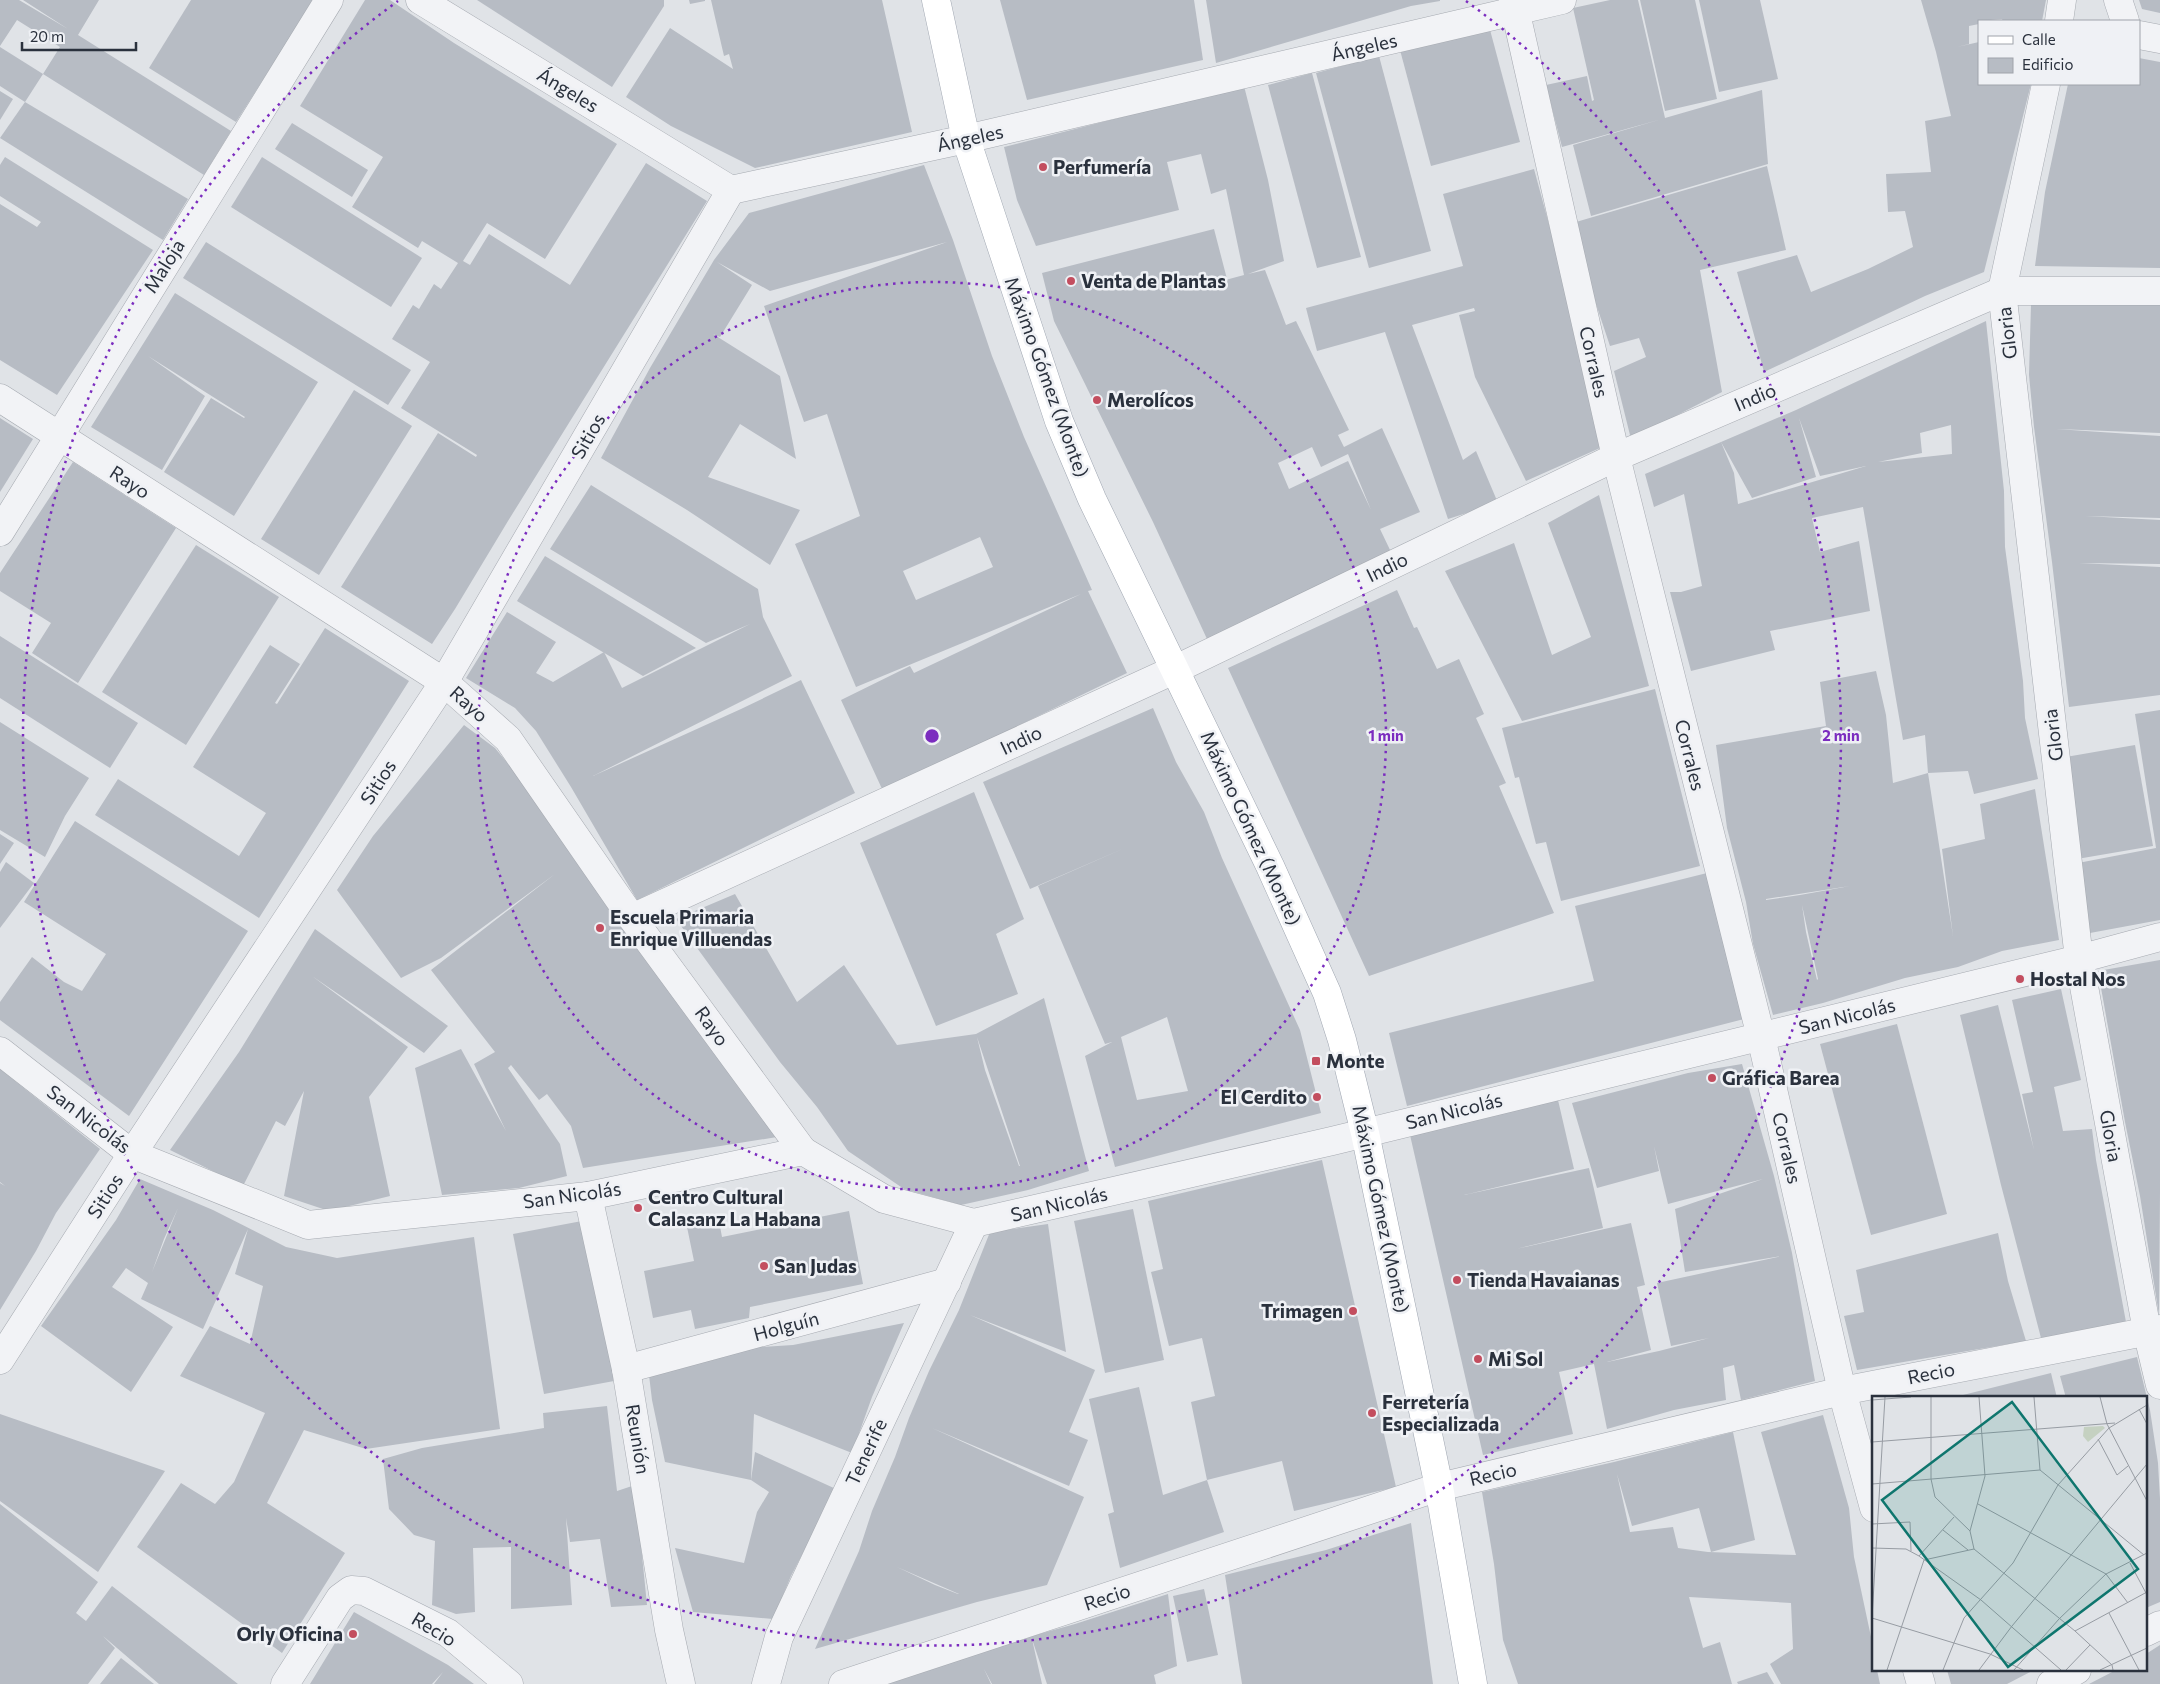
<svg xmlns="http://www.w3.org/2000/svg" width="2160" height="1684" font-family="Commissioner,sans-serif">
<rect width="100%" height="100%" fill="#e0e3e7"/>
<!-- building -->
<g fill="#b7bcc4" fill-rule="evenodd">
<polygon points="0,0 19,0 68,29 23,0 99,0 78,35 231,131 204,175 43,74 60,47 17,20 0,46"/>
<polygon points="191,0 314,0 236,122 149,68"/>
<polygon points="365,0 390,0 454,43 617,144 545,259 487,223 463,261 470,265 489,234 570,285 646,163 707,201 508,521 455,609 432,644 341,587 438,433 476,457 477,455 401,408 430,362 392,339 413,305 419,309 434,284 441,289 458,263 422,241 418,248 352,207 383,157 300,106"/>
<polygon points="477,0 664,0 664,6 612,87"/>
<polygon points="689,0 705,0 705,1 690,4"/>
<polygon points="711,0 882,0 912,132 755,168 671,126 626,97 670,28 733,69 729,54 724,56"/>
<polygon points="1000,0 1194,0 1203,60 1027,100"/>
<polygon points="1206,0 1440,0 1440,1 1411,6 1216,63"/>
<polygon points="1610,0 1638,0 1665,118 1762,90 1768,164 1591,216 1573,145 1662,119 1562,147 1546,85 1587,76 1592,101 1594,100 1573,8"/>
<polygon points="1640,0 1695,0 1717,99 1665,111"/>
<polygon points="1699,0 1760,0 1778,79 1719,92"/>
<polygon points="1921,0 2046,0 2042,21 2003,21 2002,19 1979,21 1979,24 1969,26 1969,44 1957,47 1979,42 1979,84 2031,84 1984,272 1925,296 1764,372 1737,272 1797,255 1811,292 1868,269 1913,247 1905,211 1888,212 1886,174 1931,172 1925,121 1951,116 1936,52"/>
<polygon points="2139,0 2160,0 2160,13 2142,9"/>
<polygon points="1489,26 1520,142 1431,166 1400,50"/>
<polygon points="0,47 43,74 25,102 0,86"/>
<polygon points="1379,56 1431,251 1369,268 1316,73"/>
<polygon points="2139,58 2160,62 2160,268 2035,266 2045,192 2068,84 2139,84"/>
<polygon points="1312,73 1361,257 1317,268 1268,85"/>
<path d="M 1244,86 L 1268,180 L 1284,261 L 1248,274 L 1265,270 L 1286,325 L 1296,321 L 1349,430 L 1338,435 L 1344,447 L 1382,428 L 1420,512 L 1380,529 L 1391,552 L 1207,639 L 1153,522 L 1054,321 L 1042,273 L 1214,229 L 1227,279 L 1218,282 L 1244,275 L 1226,189 L 1211,194 L 1201,154 L 1167,162 L 1179,210 L 1036,246 L 1017,200 L 1004,147 ZM 1312,447 L 1321,467 L 1348,454 L 1371,510 L 1348,461 L 1289,489 L 1278,463 Z"/>
<polygon points="0,91 13,99 0,120"/>
<polygon points="25,102 188,199 163,240 0,138"/>
<polygon points="292,123 368,170 352,197 275,149"/>
<polygon points="5,157 153,250 57,395 0,360 0,204 37,227 41,222 0,196 0,165"/>
<polygon points="262,157 422,258 391,307 231,207"/>
<path d="M 924,165 L 953,240 L 992,356 L 1024,437 L 1092,590 L 1088,591 L 1127,673 L 883,791 L 841,700 L 910,666 L 914,673 L 1081,594 L 856,687 L 795,544 L 860,516 L 827,414 L 804,422 L 764,306 L 947,242 L 770,291 L 717,262 L 752,285 L 720,337 L 713,334 L 780,376 L 796,459 L 740,424 L 708,477 L 800,510 L 770,565 L 687,510 L 601,458 L 650,368 L 714,260 L 749,213 ZM 980,537 L 993,567 L 916,600 L 903,571 Z"/>
<polygon points="1767,166 1786,250 1700,270 1722,392 1631,439 1614,371 1646,357 1639,338 1610,346 1593,295 1576,222"/>
<polygon points="1534,169 1582,346 1600,448 1526,481 1475,377 1459,315 1475,311 1474,308 1412,325 1463,460 1476,451 1498,503 1448,519 1385,332 1317,351 1306,308 1463,266 1443,194"/>
<polygon points="206,242 411,370 388,405 183,278"/>
<polygon points="175,293 318,382 234,516 164,472 211,398 244,418 245,417 148,356 205,396 162,470 91,427"/>
<polygon points="2031,304 2160,304 2160,433 2056,429 2160,436 2160,518 2085,516 2160,520 2160,564 2079,563 2160,567 2160,695 2069,707 2052,562 2034,427 2029,375"/>
<path d="M 1986,321 L 2004,491 L 2005,547 L 2023,681 L 2025,718 L 2038,779 L 1974,794 L 1968,771 L 1928,773 L 1925,735 L 1903,740 L 1863,507 L 1812,518 L 1820,552 L 1859,541 L 1870,611 L 1770,631 L 1775,650 L 1691,671 L 1670,592 L 1681,592 L 1702,586 L 1684,494 L 1654,507 L 1645,474 L 1721,442 L 1734,473 L 1738,504 L 1866,466 L 1820,476 L 1799,418 L 1816,477 L 1752,498 L 1721,442 L 1796,410 ZM 1951,425 L 1952,454 L 1878,462 L 1922,453 L 1920,433 Z"/>
<polygon points="354,390 412,426 319,575 261,539"/>
<polygon points="0,418 33,439 0,492"/>
<polygon points="73,462 176,528 78,683 32,653 51,623 0,591 0,573"/>
<polygon points="591,485 758,589 763,617 792,676 593,776 741,709 801,680 855,793 637,900 571,787 536,731 515,708 466,678 507,612 556,642 536,673 553,682 604,652 622,688 750,624 706,643 550,549"/>
<polygon points="1599,495 1649,686 1522,721 1445,571 1514,543 1552,655 1591,637 1548,523"/>
<polygon points="196,545 279,597 186,745 102,692"/>
<polygon points="545,556 696,648 643,676 517,601"/>
<polygon points="1397,590 1414,628 1417,627 1437,669 1459,659 1484,714 1476,718 1506,783 1499,786 1554,913 1369,976 1228,668"/>
<polygon points="325,628 409,681 259,918 95,815 118,779 239,856 266,813 193,767 270,645 300,664 275,703 277,704"/>
<polygon points="0,636 138,723 110,768 0,698"/>
<path d="M 1876,671 L 1886,715 L 1893,783 L 1928,773 L 1953,936 L 1942,849 L 1985,839 L 1980,804 L 2035,789 L 2059,940 L 2002,951 L 1958,967 L 1905,978 L 1823,1003 L 1773,1015 L 1753,944 L 1746,902 L 1727,828 L 1716,745 L 1826,726 L 1820,682 ZM 1850,886 L 1800,895 L 1766,900 L 1766,899 ZM 1802,905 L 1818,979 L 1817,980 L 1806,932 Z"/>
<polygon points="1655,689 1700,866 1561,901 1546,842 1536,844 1519,777 1515,778 1502,728"/>
<path d="M 1153,708 L 1176,762 L 1204,812 L 1222,858 L 1300,1030 L 1321,1113 L 1115,1167 L 1085,1056 L 1112,1042 L 1105,1044 L 1038,886 L 1127,847 L 1030,889 L 983,782 ZM 1167,1017 L 1188,1091 L 1137,1100 L 1121,1037 Z"/>
<polygon points="2160,710 2160,920 2090,933 2078,863 2156,848 2157,854 2135,714"/>
<polygon points="0,722 89,778 65,816 45,857 0,830"/>
<polygon points="464,725 495,748 514,771 574,859 777,1137 583,1168 571,1126 547,1094 539,1100 511,1065 508,1068 560,1144 567,1176 519,1188 442,1195 415,1068 461,1049 506,1131 474,1064 495,1052 431,970 555,874 441,958 401,978 337,890 373,836"/>
<polygon points="2135,745 2153,846 2077,859 2060,758"/>
<polygon points="974,792 1024,919 996,934 1018,994 936,1026 860,843"/>
<polygon points="75,821 248,931 129,1116 0,1020 0,1002 32,957 64,982 82,991 106,954 24,902"/>
<polygon points="0,834 14,843 0,864"/>
<polygon points="6,862 34,883 0,928 0,872"/>
<polygon points="1707,873 1744,1019 1407,1106 1389,1033 1594,981 1575,906"/>
<path d="M 735,894 L 797,1002 L 844,965 L 897,1045 L 976,1034 L 1044,998 L 1089,1171 L 1028,1190 L 961,1205 L 904,1189 L 848,1151 L 817,1107 L 780,1062 L 676,919 ZM 977,1037 L 1020,1166 L 1019,1166 L 985,1070 Z"/>
<polygon points="315,929 448,1026 424,1053 312,976 408,1047 369,1097 390,1196 329,1211 284,1196 304,1091 285,1126 276,1121 243,1186 170,1150 239,1052"/>
<polygon points="2160,960 2160,1192 2155,1193 2160,1192 2159,1315 2140,1196 2125,1122 2098,971"/>
<polygon points="2061,989 2081,1080 2054,1087 2063,1131 2092,1129 2096,1160 2126,1322 2041,1338 2001,1185 1960,1015 1998,1005 2034,1150 2022,1094 2033,1092 2012,1000"/>
<polygon points="1897,1024 1947,1214 1871,1235 1820,1044"/>
<polygon points="1742,1064 1774,1176 1792,1253 1815,1381 1741,1400 1734,1365 1723,1368 1726,1400 1674,1410 1607,1429 1594,1364 1559,1372 1573,1434 1483,1455 1410,1135 1558,1100 1574,1169 1464,1195 1589,1168 1603,1228 1516,1249 1631,1223 1645,1285 1637,1287 1651,1350 1607,1362 1659,1351 1709,1338 1671,1346 1657,1283 1782,1256 1685,1272 1675,1209 1763,1179 1668,1204 1654,1146 1659,1171 1597,1188 1572,1103 1688,1073"/>
<polygon points="0,1069 100,1149 56,1213 36,1251 0,1310 0,1183 5,1186 0,1182"/>
<polygon points="1322,1160 1396,1487 1294,1511 1282,1461 1207,1480 1191,1402 1215,1396 1202,1338 1169,1346 1151,1272 1163,1269 1148,1201"/>
<path d="M 140,1179 L 213,1210 L 286,1247 L 337,1258 L 474,1237 L 500,1429 L 366,1449 L 304,1430 L 267,1503 L 345,1553 L 282,1653 L 137,1547 L 181,1483 L 215,1504 L 234,1482 L 265,1413 L 180,1376 L 210,1326 L 250,1344 L 263,1286 L 235,1274 L 248,1229 L 203,1329 L 141,1299 L 148,1283 L 126,1268 L 112,1287 L 173,1327 L 131,1392 L 41,1326 L 116,1220 ZM 178,1208 L 152,1272 L 164,1239 Z"/>
<polygon points="1133,1209 1164,1360 1105,1373 1074,1221"/>
<polygon points="849,1211 863,1284 750,1307 749,1318 695,1329 691,1310 653,1318 644,1271 694,1261 687,1227 719,1221 722,1237"/>
<polygon points="582,1221 614,1381 544,1394 513,1234"/>
<path d="M 1048,1224 L 1066,1352 L 970,1315 L 1095,1370 L 1069,1432 L 1088,1440 L 1069,1486 L 932,1428 L 1084,1497 L 1047,1585 L 977,1602 L 815,1649 L 859,1551 L 872,1511 L 895,1457 L 909,1418 L 929,1371 L 959,1310 L 990,1232 ZM 897,1567 L 959,1594 L 958,1594 L 935,1585 Z"/>
<polygon points="1998,1233 2008,1281 2026,1341 1857,1370 1844,1316 1864,1312 1856,1270"/>
<polygon points="904,1323 872,1397 852,1453 754,1414 751,1480 665,1462 652,1400 649,1375 746,1348 793,1345"/>
<polygon points="2137,1357 2150,1410 2158,1463 2160,1499 2160,1602 2146,1608 2146,1398 2066,1398 2060,1376"/>
<polygon points="2051,1373 2057,1398 1955,1398 1955,1397"/>
<polygon points="1139,1387 1163,1495 1207,1480 1224,1532 1120,1568 1108,1514 1114,1512 1089,1399"/>
<polygon points="607,1406 617,1491 635,1485 647,1605 611,1607 600,1539 570,1542 566,1518 572,1605 511,1609 511,1547 473,1548 475,1612 456,1614 432,1605 435,1541 414,1535 389,1509 383,1459 422,1448 544,1428 543,1413"/>
<polygon points="0,1414 165,1471 98,1572 0,1501"/>
<polygon points="1823,1415 1849,1508 1854,1557 1874,1651 1874,1670 1877,1670 1880,1684 1781,1684 1770,1664 1793,1649 1791,1603 1689,1597 1703,1648 1720,1642 1732,1684 1518,1684 1503,1640 1494,1564 1482,1492 1614,1462 1733,1432 1755,1540 1711,1552 1699,1508 1632,1526 1617,1474 1630,1532 1673,1527 1678,1548 1708,1552 1796,1555 1761,1432"/>
<polygon points="755,1452 836,1489 791,1576 773,1619 693,1612 675,1548 744,1563 757,1512 769,1492 751,1480"/>
<polygon points="0,1504 98,1582 76,1613 86,1621 112,1586 238,1684 159,1684 103,1636 115,1648 88,1684 0,1684"/>
<polygon points="1411,1523 1433,1684 1242,1684 1225,1575 1326,1550"/>
<polygon points="1204,1589 1218,1655 1187,1662 1173,1596"/>
<polygon points="1168,1594 1177,1666 1154,1675 1156,1684 1047,1684 1032,1639 1042,1684 992,1684 984,1669 991,1684 862,1684 1075,1624"/>
<polygon points="354,1612 448,1665 474,1684 434,1684 443,1672 432,1684 310,1684"/>
<polygon points="2160,1645 2160,1684 2089,1684 2116,1670 2146,1670 2146,1654"/>
<polygon points="121,1658 154,1684 100,1684"/>
<polygon points="1947,1670 2034,1670 2007,1684 1951,1684"/>
<polygon points="1767,1672 1774,1684 1738,1684 1737,1682"/>
</g>
<g fill="none" stroke-linecap="round" stroke-linejoin="round">
<!-- minor casing -->
<g stroke="#a6aab1" stroke-width="29">
<g id="minor">
<polyline points="420,0 731,190 966,139 1562,0"/>
<polyline points="1513,0 1616,457 1761,1037 1842,1391 1874,1508"/>
<polyline points="2118,0 2125,21"/>
<polyline points="2059,21 2062,0"/>
<polyline points="2139,35 2160,39"/>
<polyline points="2046,84 2002,291 2079,959 2147,1331 2160,1385"/>
<polyline points="0,398 444,682 508,739 632,918 803,1151"/>
<polyline points="0,532 329,0"/>
<polyline points="632,918 1176,669 1616,457 2002,291 2160,291"/>
<polyline points="0,1051 132,1154 308,1225 588,1196 803,1151 884,1199 974,1223 1332,1141 2079,959 2160,937"/>
<polyline points="588,1196 626,1369 669,1630 681,1684"/>
<polyline points="0,1360 132,1154 444,682 731,190"/>
<polyline points="626,1369 947,1282"/>
<polyline points="2146,1632 2160,1625"/>
<polyline points="1917,1670 1921,1684"/>
<polyline points="285,1684 340,1598 351,1590 364,1591 448,1633 509,1684"/>
<polyline points="766,1684 779,1637 974,1223"/>
<polyline points="843,1684 1439,1487 1842,1391 2160,1329"/>
<polyline points="2051,1684 2077,1670"/>
</g>
</g>
<!-- primary casing -->
<g stroke="#a0a7b2" stroke-width="29">
<polyline id="primary" points="936,0 966,139 1059,421 1092,499 1270,866 1327,993 1342,1040 1365,1133 1439,1487 1473,1684"/>
</g>
<!-- minor -->
<use href="#minor" stroke="#f2f3f6" stroke-width="28"/>
<!-- primary -->
<use href="#primary" stroke="#fff" stroke-width="28"/>
</g>
<!-- distance rings -->
<g fill="none" stroke="#7b2cbf" stroke-width="2.5" stroke-dasharray="2.5 5">
<circle cx="932" cy="736" r="454"/>
<path d="M1466 1A909 909 0 1 1 398 1"/>
</g>
<!-- markers -->
<g fill="#c34e5f" stroke="#eff1f5" stroke-width="2">
<circle cx="1043" cy="167" r="5"/>
<circle cx="1071" cy="281" r="5"/>
<circle cx="1097" cy="400" r="5"/>
<circle cx="600" cy="928" r="5"/>
<circle cx="2020" cy="979" r="5"/>
<rect x="1311" y="1056" width="10" height="10" rx="2.5"/>
<circle cx="1712" cy="1078" r="5"/>
<circle cx="1317" cy="1097" r="5"/>
<circle cx="638" cy="1208" r="5"/>
<circle cx="764" cy="1266" r="5"/>
<circle cx="1457" cy="1280" r="5"/>
<circle cx="1353" cy="1311" r="5"/>
<circle cx="1478" cy="1359" r="5"/>
<circle cx="1372" cy="1413" r="5"/>
<circle cx="353" cy="1634" r="5"/>
</g>
<g text-anchor="middle" stroke-width="5" stroke-linejoin="round" paint-order="stroke">
<!-- street labels -->
<g font-size="19" fill="#2a313d" stroke="#eff1f5">
<text transform="translate(1364 47) rotate(-13)" y="7">Ángeles</text>
<text transform="translate(568 90) rotate(31)" y="7">Ángeles</text>
<text transform="translate(970 138) rotate(-12)" y="7">Ángeles</text>
<text transform="translate(164 266) rotate(-58)" y="7">Maloja</text>
<text transform="translate(2007 333) rotate(-97)" y="7">Gloria</text>
<text transform="translate(1594 362) rotate(77)" y="7">Corrales</text>
<text transform="translate(1047 377) rotate(70)" y="7">Máximo Gómez (Monte)</text>
<text transform="translate(1755 397) rotate(-23)" y="7">Indio</text>
<text transform="translate(588 436) rotate(-60)" y="7">Sitios</text>
<text transform="translate(130 482) rotate(33)" y="7">Rayo</text>
<text transform="translate(1387 567) rotate(-26)" y="7">Indio</text>
<text transform="translate(469 704) rotate(42)" y="7">Rayo</text>
<text transform="translate(2053 735) rotate(-97)" y="7">Gloria</text>
<text transform="translate(1021 740) rotate(-25)" y="7">Indio</text>
<text transform="translate(1690 755) rotate(76)" y="7">Corrales</text>
<text transform="translate(378 782) rotate(-57)" y="7">Sitios</text>
<text transform="translate(1251 828) rotate(65)" y="7">Máximo Gómez (Monte)</text>
<text transform="translate(1847 1016) rotate(-14)" y="7">San Nicolás</text>
<text transform="translate(712 1026) rotate(54)" y="7">Rayo</text>
<text transform="translate(1454 1111) rotate(-14)" y="7">San Nicolás</text>
<text transform="translate(89 1119) rotate(37)" y="7">San Nicolás</text>
<text transform="translate(2111 1136) rotate(80)" y="7">Gloria</text>
<text transform="translate(1787 1148) rotate(77)" y="7">Corrales</text>
<text transform="translate(572 1195) rotate(-8)" y="7">San Nicolás</text>
<text transform="translate(105 1196) rotate(-57)" y="7">Sitios</text>
<text transform="translate(1059 1204) rotate(-13)" y="7">San Nicolás</text>
<text transform="translate(1381 1209) rotate(78)" y="7">Máximo Gómez (Monte)</text>
<text transform="translate(786 1326) rotate(-15)" y="7">Holguín</text>
<text transform="translate(1931 1373) rotate(-11)" y="7">Recio</text>
<text transform="translate(638 1439) rotate(81)" y="7">Reunión</text>
<text transform="translate(866 1452) rotate(-65)" y="7">Tenerife</text>
<text transform="translate(1493 1474) rotate(-13)" y="7">Recio</text>
<text transform="translate(1107 1597) rotate(-18)" y="7">Recio</text>
<text transform="translate(434 1629) rotate(31)" y="7">Recio</text>
</g>
<!-- poi labels -->
<g font-size="19" font-weight="bold" fill="#2a313d" stroke="#eff1f5" text-anchor="start">
<text x="1053" y="174">Perfumería</text>
<text x="1081" y="288">Venta de Plantas</text>
<text x="1107" y="407">Merolícos</text>
<text x="610" y="924">Escuela Primaria<tspan x="610" dy="22">Enrique Villuendas</tspan></text>
<text x="2030" y="986">Hostal Nos</text>
<text x="1326" y="1068">Monte</text>
<text x="1722" y="1085">Gráfica Barea</text>
<text x="1307" y="1104" text-anchor="end">El Cerdito</text>
<text x="648" y="1204">Centro Cultural<tspan x="648" dy="22">Calasanz La Habana</tspan></text>
<text x="774" y="1273">San Judas</text>
<text x="1467" y="1287">Tienda Havaianas</text>
<text x="1343" y="1318" text-anchor="end">Trimagen</text>
<text x="1488" y="1366">Mi Sol</text>
<text x="1382" y="1409">Ferretería<tspan x="1382" dy="22">Especializada</tspan></text>
<text x="343" y="1641" text-anchor="end">Orly Oficina</text>
</g>
</g>
<!-- overview -->
<g transform="translate(1872 1396)">
<rect width="275" height="275" fill="#e0e3e7"/>
<path d="M 231,30 L 233,32 L 216,46 L 211,40 L 212,31 Z" fill="#c5d1c1"/>
<path fill="none" stroke="#979ca3" stroke-width="1" d="M 59,1 L 59,83 L 63,101 L 98,135 L 102,153 L 203,235 L 240,269 L 241,274M 162,1 L 168,74 L 272,159M 228,1 L 235,28 L 275,105M 0,4 L 39,1M 267,13 L 275,28M 226,43 L 245,79 L 256,70M 0,46 L 243,27M 0,88 L 168,74M 106,108 L 234,178 L 256,207M 0,128 L 38,126 L 39,155M 71,134 L 96,154M 98,135 L 113,80 L 107,1M 0,152 L 34,153 L 47,160 L 109,204 L 189,274M 47,160 L 82,121M 258,167 L 275,199M 237,217 L 267,274M 0,222 L 13,1M 0,222 L 118,258 L 151,274M 203,235 L 275,196M 15,274 L 52,164 L 102,153M 71,274 L 92,222 L 141,167 L 186,89 L 237,32 L 275,9M 107,274 L 140,230 L 275,68M 142,274 L 187,223 L 234,178 L 275,157M 194,274 L 218,249M 228,274 L 275,252"/>
<path fill="#0f766e" fill-opacity="0.15" stroke="#0f766e" stroke-width="2.5" d="M 140,6 L 266,173 L 136,271 L 10,104 Z"/>
<rect width="275" height="275" fill="none" stroke="#2a313d" stroke-width="2.5"/>
</g>
<circle cx="932" cy="736" r="8" fill="#7b2cbf" stroke="#eff1f5" stroke-width="2.5"/>
<g font-size="15" text-anchor="middle" font-weight="bold" fill="#7b2cbf" stroke="#eff1f5" stroke-width="5" stroke-linejoin="round" paint-order="stroke">
<text x="1386" y="741">1 min</text>
<text x="1841" y="741">2 min</text>
</g>
<!-- legend -->
<rect x="1978" y="20" width="162" height="65" fill="#eff1f5" stroke="#a0a4ab"/>
<rect x="1988" y="36" width="25" height="8" fill="#ffffff" stroke="#a0a4ab"/>
<text x="2022" y="45" font-size="15" fill="#2a313d">Calle</text>
<rect x="1988" y="58" width="25" height="15" fill="#b7bcc4" stroke="#a0a4ab"/>
<text x="2022" y="70" font-size="15" fill="#2a313d">Edificio</text>
<!-- scale -->
<path d="M22 42v8h114v-8" fill="none" stroke="#2a313d" stroke-width="2.5"/>
<text x="30" y="42" font-size="15" fill="#2a313d" stroke="#eff1f5" stroke-width="4" paint-order="stroke">20 m</text>
</svg>
